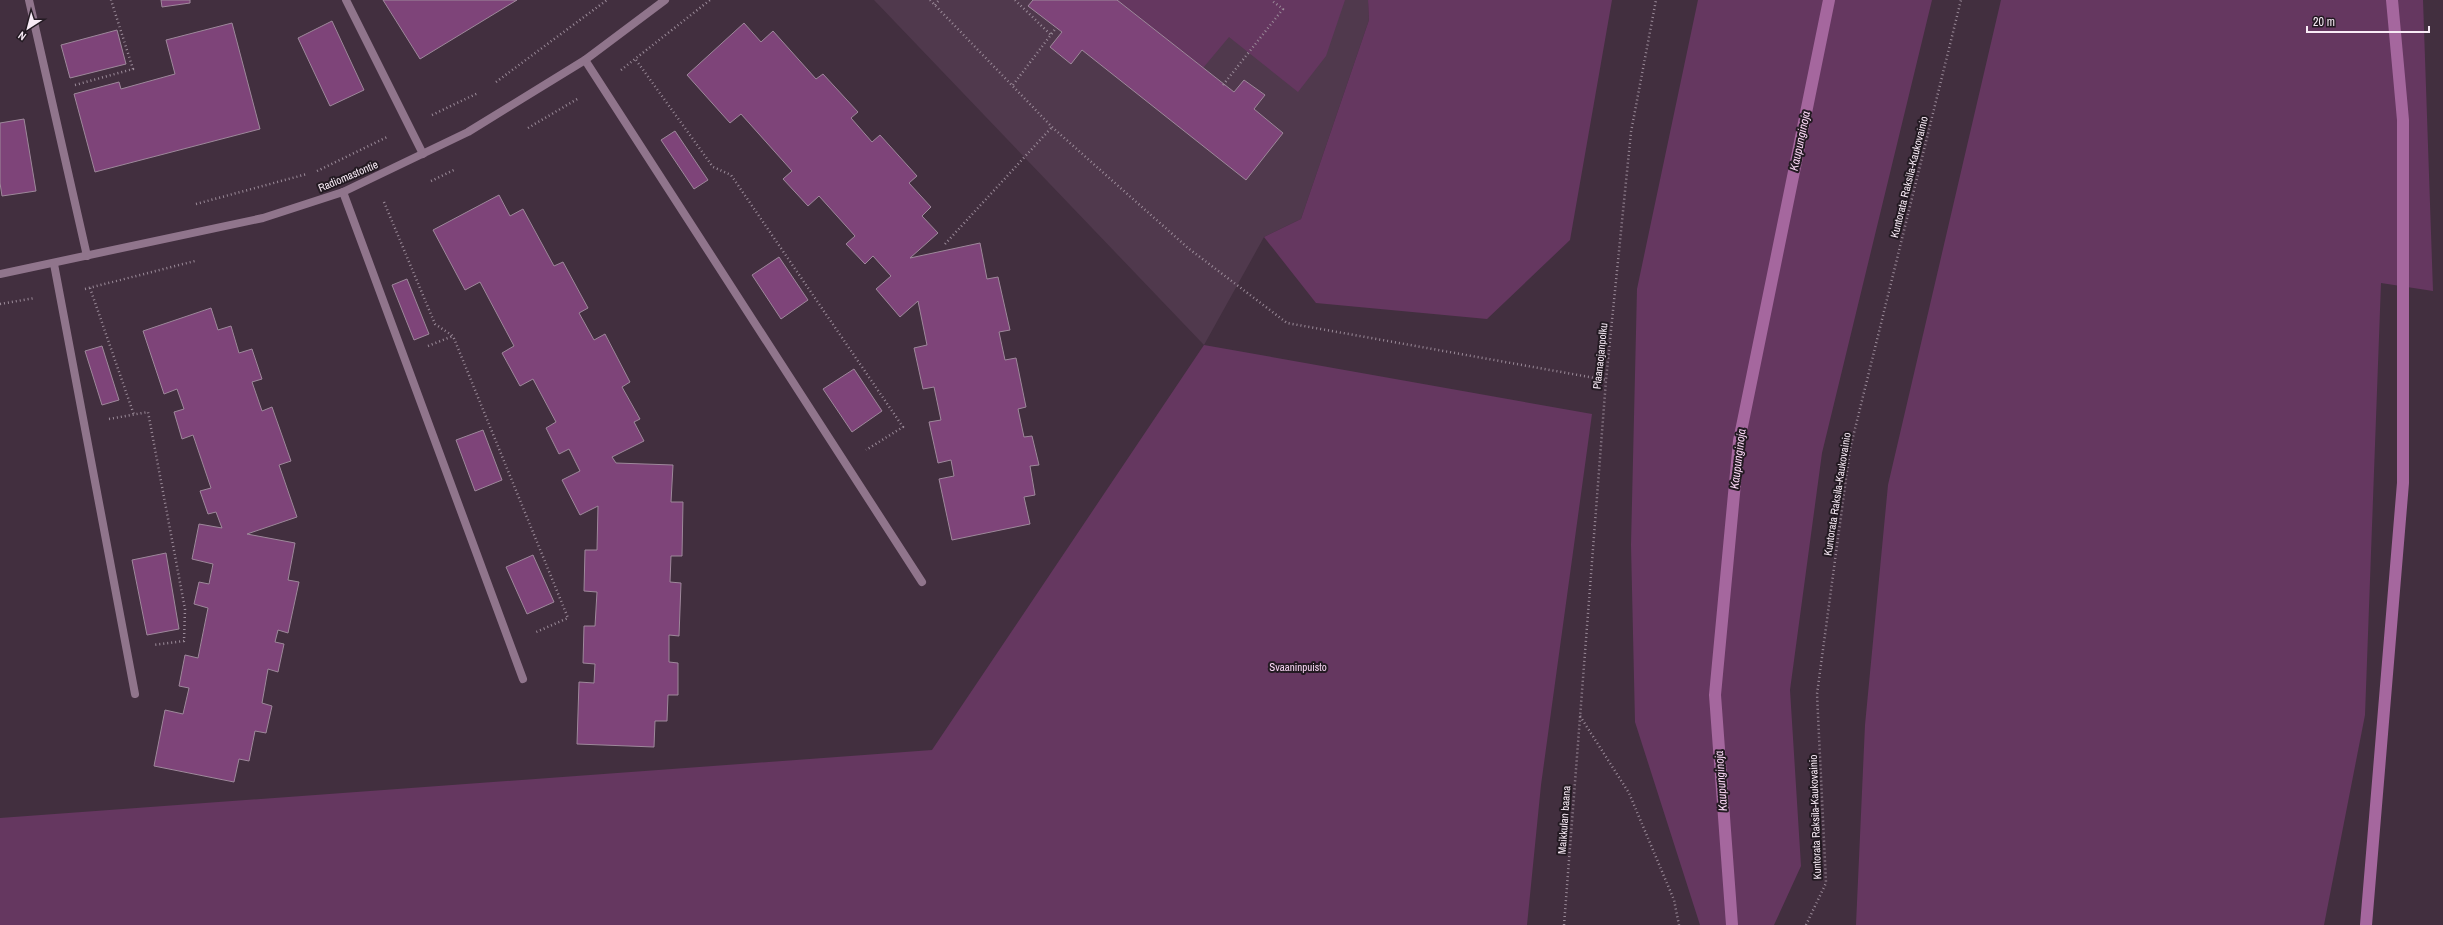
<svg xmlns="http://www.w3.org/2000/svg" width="2443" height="925" font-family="'Archivo Narrow',sans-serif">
<rect width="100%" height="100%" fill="#422f3f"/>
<!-- built -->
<polygon fill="#50394d" points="874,0 1368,0 1369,20 1301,219 1264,237 1204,345"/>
<!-- green -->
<g fill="#653760">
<polygon points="1117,0 1345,0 1326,56 1298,92 1229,37 1203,68"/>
<polygon points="1368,0 1612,0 1570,240 1487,319 1316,303 1264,237 1301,219 1369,20"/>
<polygon points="1698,0 1932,0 1822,453 1790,690 1801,866 1774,925 1700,925 1635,722 1631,545 1637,289"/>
<polygon points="2001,0 2423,0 2433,291 2381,283 2365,715 2324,925 1856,925 1865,725 1888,485"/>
<polygon points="1204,345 1592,414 1541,785 1527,925 0,925 0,818 932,750"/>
</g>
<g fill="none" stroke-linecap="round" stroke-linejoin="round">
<!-- stream -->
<g stroke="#a5679e" stroke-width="12">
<polyline points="1732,925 1715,695 1739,441 1829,0"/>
<polyline points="2366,925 2403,483 2403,120 2392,0"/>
</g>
</g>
<!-- building -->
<g fill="#7e4479" stroke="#9e889b">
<polygon points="161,0 190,0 190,3 162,7"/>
<polygon points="383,0 517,0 420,59"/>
<polygon points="1033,0 1117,0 1234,92 1244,80 1265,95 1254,109 1283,133 1246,180 1082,50 1071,64 1050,47 1062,32 1028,6"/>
<polygon points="332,21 364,90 330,106 298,38"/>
<polygon points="232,23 260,129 95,172 74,94 119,82 121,89 175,74 166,40"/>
<polygon points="744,23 761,42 773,31 816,79 823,74 858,112 851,118 872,142 880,135 917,176 909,183 931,207 922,216 938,233 910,258 980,243 987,279 998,277 1010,330 999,332 1005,360 1016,358 1026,407 1018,409 1024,437 1032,436 1039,465 1030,466 1035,495 1024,497 1030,524 952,540 939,479 954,476 951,460 938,463 929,422 941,420 934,387 923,389 914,348 927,345 918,301 900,317 876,289 891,276 873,256 865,264 846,244 855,236 819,196 808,206 783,179 792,171 741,114 730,123 687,75"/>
<polygon points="117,30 126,64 70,78 61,45"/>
<polygon points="24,119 36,191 2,196 0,183 0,123"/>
<polygon points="675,131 708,180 694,189 661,140"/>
<polygon points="499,195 510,216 523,209 554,266 563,262 588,308 579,313 594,340 605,334 630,382 622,387 640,419 634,422 644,441 612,457 616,463 673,465 671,502 683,502 682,556 671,556 670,582 681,583 679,636 669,635 669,662 678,663 678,695 668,695 667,721 655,721 654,747 577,744 579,682 594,683 595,664 583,663 584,626 595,626 597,592 584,591 585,550 597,550 598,506 580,515 562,480 580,471 569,449 559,454 546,428 556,422 533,379 520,386 502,353 514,346 480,282 465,290 433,230"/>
<polygon points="779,257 808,300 781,319 752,275"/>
<polygon points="407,279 429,334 414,340 392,285"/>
<polygon points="211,308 218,330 231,326 239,353 252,349 262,379 252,382 262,411 272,407 291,461 279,465 297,517 247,534 295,543 288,580 299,582 288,633 278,630 275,642 284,644 278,672 268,669 262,703 272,706 266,733 255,731 249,761 239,759 234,782 154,766 165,710 183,714 189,688 179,686 185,655 198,658 208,608 194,604 199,582 209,584 213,564 192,559 199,524 222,528 216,512 208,514 200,491 211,488 193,435 182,439 174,412 184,409 177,389 164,394 143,331"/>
<polygon points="102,346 119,400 102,405 85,351"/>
<polygon points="854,369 882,411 852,432 823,389"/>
<polygon points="483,430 502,480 475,491 456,440"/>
<polygon points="166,553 179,629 147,635 132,560"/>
<polygon points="533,555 554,602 527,614 506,567"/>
</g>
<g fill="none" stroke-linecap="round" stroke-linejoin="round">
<!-- path -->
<g stroke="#9b8b99" stroke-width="2.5" stroke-dasharray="1 3" stroke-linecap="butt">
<polyline points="930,0 1052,127 1188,248 1287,323 1606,380"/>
<polyline points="1015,0 1051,35"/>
<polyline points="935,5 939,0"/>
<polyline points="636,60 713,167 731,175 903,427 866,450"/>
<polyline points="621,70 710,0"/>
<polyline points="496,82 607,0"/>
<polyline points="75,85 133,69 111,0"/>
<polyline points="1013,85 1056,28"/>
<polyline points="1223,85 1283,9 1271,0"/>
<polyline points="432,115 478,93"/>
<polyline points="528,128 579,98"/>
<polyline points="317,171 387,137"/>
<polyline points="431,181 454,170"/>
<polyline points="384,202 435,324 453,336 568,618 534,633"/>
<polyline points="196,204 307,174"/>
<polyline points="945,244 1052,127"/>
<polyline points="90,288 134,415"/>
<polyline points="85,289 195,261"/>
<polyline points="0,304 35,298"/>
<polyline points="428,346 453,336"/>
<polyline points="109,419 148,412 185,609 184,641 153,645"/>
<polyline points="1580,716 1629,793 1674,900 1679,925"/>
<polyline points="1564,925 1606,380 1631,132 1656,0"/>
<polyline points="1806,925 1826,883 1817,694 1850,449 1961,0"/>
</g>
<!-- lane -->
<g stroke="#90758c" stroke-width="8">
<polyline points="29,0 87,256"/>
<polyline points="346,0 423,154"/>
<polyline points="585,60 922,582"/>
<polyline points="343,192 523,679"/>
<polyline points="54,264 135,694"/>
</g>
<!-- street -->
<polyline stroke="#90758c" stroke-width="8" points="0,274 263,218 343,192 468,132 585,60 665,0"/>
</g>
<g text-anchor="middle" stroke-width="4" stroke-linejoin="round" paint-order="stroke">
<!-- street labels -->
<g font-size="11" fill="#f8ebf6" stroke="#231a22">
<text transform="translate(348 176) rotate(-23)" y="4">Radiomastontie</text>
<text transform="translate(1909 177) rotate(-76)" y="4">Kuntorata Raksila-Kaukovainio</text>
<text transform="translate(1600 356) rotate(-84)" y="4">Plaanaojanpolku</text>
<text transform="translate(1837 494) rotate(-81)" y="4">Kuntorata Raksila-Kaukovainio</text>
<text transform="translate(1815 817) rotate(-92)" y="4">Kuntorata Raksila-Kaukovainio</text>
<text transform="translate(1564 820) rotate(-86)" y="4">Maikkulan baana</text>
</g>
<!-- park labels -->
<g font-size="11" fill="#f8d5f3" stroke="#231a22">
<text x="1298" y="671">Svaaninpuisto</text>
</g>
<!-- water labels -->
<g font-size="12" font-style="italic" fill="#fbd8f6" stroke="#231a22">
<text transform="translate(1800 141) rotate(-78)" y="4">Kaupunginoja</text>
<text transform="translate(1738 459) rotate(-83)" y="4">Kaupunginoja</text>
<text transform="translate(1721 781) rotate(-94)" y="4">Kaupunginoja</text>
</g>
</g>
<!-- north arrow -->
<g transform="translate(28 28) rotate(216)" stroke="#231a22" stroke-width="3" paint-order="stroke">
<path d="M0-3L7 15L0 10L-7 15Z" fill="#f8ebf6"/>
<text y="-6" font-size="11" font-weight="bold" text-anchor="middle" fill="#f8ebf6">N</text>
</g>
<!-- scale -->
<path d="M2307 26v6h122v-6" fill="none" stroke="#f8ebf6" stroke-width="2"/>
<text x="2313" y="26" font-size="12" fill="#f8ebf6" stroke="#231a22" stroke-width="3" paint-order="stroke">20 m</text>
</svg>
